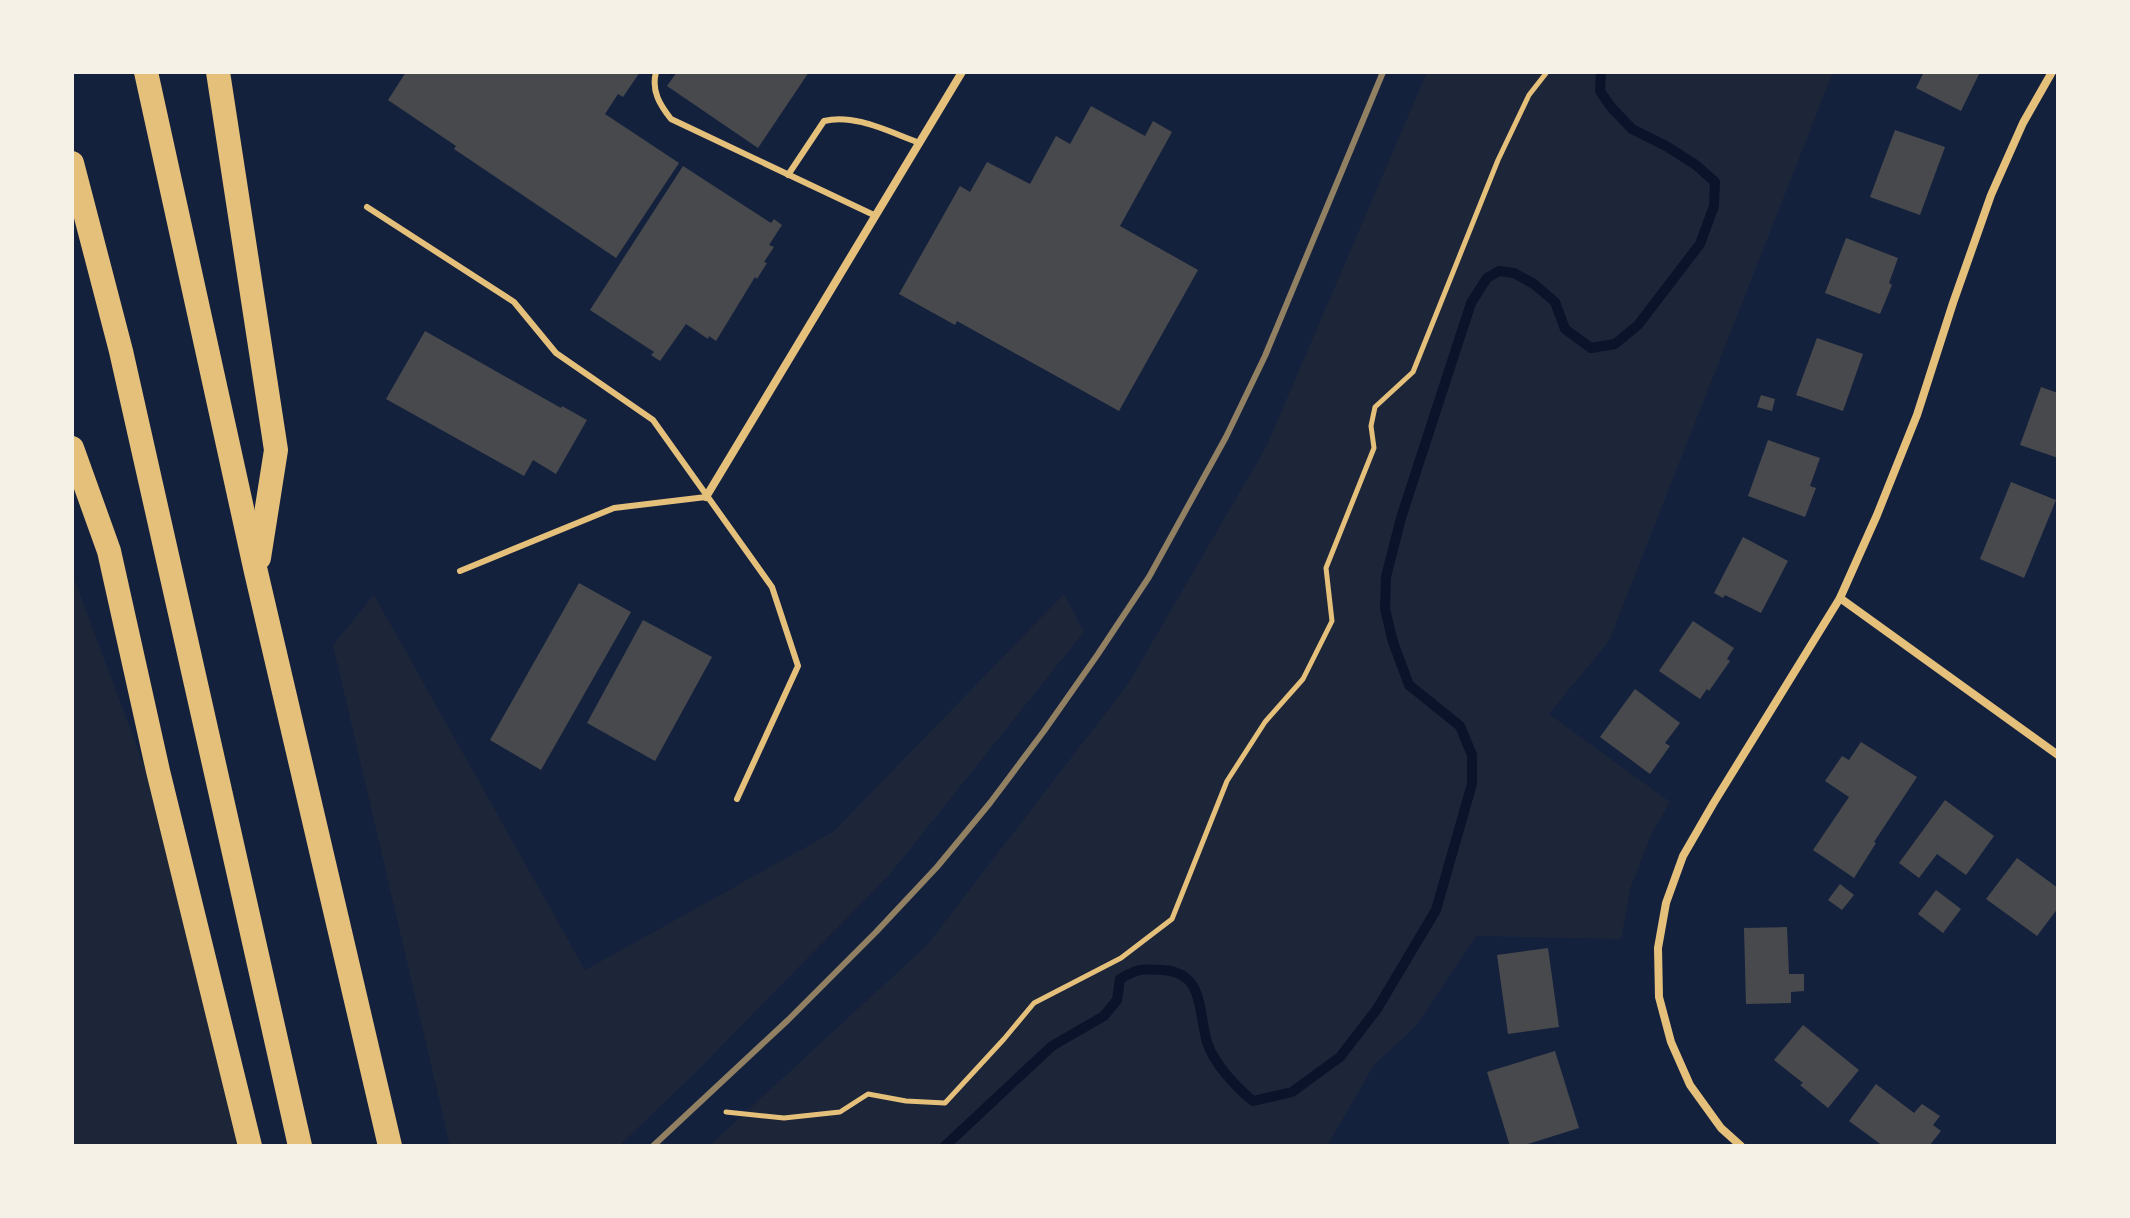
<svg xmlns="http://www.w3.org/2000/svg" width="2130" height="1218" font-family="Lato,sans-serif">
<rect width="100%" height="100%" fill="#14213d"/>
<!-- green -->
<g fill="#1d2539">
<polygon points="1427,72 1833,72 1609,641 1549,714 1670,802 1652,833 1631,886 1621,939 1476,936 1416,1026 1374,1065 1327,1146 709,1146 927,945 1128,684 1266,447"/>
<polygon points="72,573 144,766 242,1146 72,1146"/>
<polygon points="1064,594 1084,632 890,874 693,1075 619,1146 450,1146 333,645 374,595 585,970 833,832"/>
</g>
<g fill="none" stroke-linecap="round" stroke-linejoin="round">
<!-- stream -->
<path stroke="#0b132b" stroke-width="10" d="M 945,1146 L 1052,1046 L 1104,1016 L 1117,1000 L 1120,979 C 1139,968 1141,969 1162,970 C 1205,972 1198,1012 1207,1042 C 1214,1064 1236,1087 1253,1101 L 1292,1092 L 1340,1057 L 1377,1009 L 1436,910 L 1472,784 L 1472,755 L 1460,726 L 1409,685 L 1393,642 L 1385,609 L 1386,577 L 1401,518 L 1471,303 L 1487,278 L 1499,271 L 1514,273 L 1534,284 L 1555,302 L 1565,329 L 1591,348 L 1615,344 L 1638,325 L 1700,244 L 1714,206 L 1715,182 L 1696,165 L 1666,146 L 1632,129 L 1611,107 L 1600,91 L 1601,72"/>
</g>
<!-- building -->
<g fill="#48494c">
<polygon points="406,72 640,72 623,97 618,94 605,114 679,163 616,258 454,149 456,146 388,100"/>
<polygon points="677,72 809,72 758,148 667,86"/>
<polygon points="1924,72 1980,72 1961,111 1916,88"/>
<polygon points="1091,106 1145,136 1153,121 1172,132 1120,226 1198,270 1119,411 957,321 955,325 899,294 960,186 970,192 987,162 1030,184 1056,136 1070,144"/>
<polygon points="1895,130 1945,147 1920,215 1870,197"/>
<polygon points="683,166 771,223 774,219 782,225 769,245 774,247 764,262 767,263 757,279 755,277 716,341 709,336 708,339 686,324 660,361 651,355 654,352 590,310"/>
<polygon points="1846,238 1898,258 1889,283 1892,285 1880,314 1825,293"/>
<polygon points="425,331 561,408 562,406 587,420 556,474 533,460 524,476 386,399"/>
<polygon points="1817,338 1863,354 1843,411 1796,395"/>
<polygon points="2041,387 2058,393 2058,458 2020,445"/>
<polygon points="1761,395 1775,399 1772,411 1757,407"/>
<polygon points="1768,440 1820,458 1810,486 1816,488 1805,517 1748,496"/>
<polygon points="2011,482 2056,500 2024,578 1980,559"/>
<polygon points="1743,537 1788,561 1761,613 1725,595 1723,598 1714,593"/>
<polygon points="579,583 631,612 541,770 490,740"/>
<polygon points="643,620 712,657 655,761 587,723"/>
<polygon points="1693,621 1734,648 1727,659 1730,661 1709,691 1707,689 1700,699 1659,671"/>
<polygon points="1635,689 1680,723 1665,743 1670,746 1650,774 1600,737"/>
<polygon points="1861,742 1917,777 1874,842 1876,843 1854,878 1813,850 1849,797 1825,781 1842,756 1849,760"/>
<polygon points="1945,800 1994,836 1966,875 1937,854 1919,878 1899,863"/>
<polygon points="2017,858 2058,888 2058,908 2037,936 1986,899"/>
<polygon points="1840,884 1854,895 1842,910 1828,900"/>
<polygon points="1936,890 1961,909 1943,933 1918,914"/>
<polygon points="1787,927 1789,974 1804,974 1804,991 1791,992 1791,1003 1746,1004 1744,928"/>
<polygon points="1548,948 1559,1027 1508,1034 1497,955"/>
<polygon points="1803,1025 1859,1070 1828,1108 1800,1085 1803,1083 1774,1060"/>
<polygon points="1555,1051 1579,1128 1522,1146 1510,1146 1487,1072"/>
<polygon points="1876,1084 1914,1113 1922,1104 1940,1116 1933,1125 1941,1131 1929,1146 1883,1146 1849,1121"/>
</g>
<g fill="none" stroke-linecap="round" stroke-linejoin="round">
<!-- path -->
<polyline stroke="#e5c07b" stroke-width="5" points="726,1112 784,1118 840,1112 868,1094 906,1101 945,1103 1004,1039 1034,1003 1121,958 1172,919 1227,781 1265,722 1303,679 1332,621 1326,568 1374,448 1371,426 1375,407 1413,372 1498,160 1529,95 1547,72"/>
<!-- service -->
<g stroke="#e5c07b" stroke-width="6">
<path d="M 656,72 C 651,91 660,105 671,119 L 876,216"/>
<path d="M 788,175 L 824,121 C 855,113 891,133 920,143"/>
<polyline points="367,207 514,302 556,353 653,420 772,587 798,666 737,799"/>
<polyline points="460,571 614,508 706,497"/>
</g>
<!-- minor -->
<g stroke="#e5c07b" stroke-width="8">
<polyline points="706,497 962,72"/>
<polyline points="1840,598 2058,755"/>
<polyline points="1741,1146 1721,1128 1690,1085 1671,1042 1659,997 1658,948 1666,903 1683,856 1713,804 1840,598 1877,515 1917,415 1953,303 1991,195 2023,123 2052,72"/>
</g>
<!-- motorway -->
<g stroke="#e5c07b" stroke-width="24">
<polyline points="146,72 256,572 390,1146"/>
<polyline points="218,72 276,450 259,558"/>
<polyline points="72,163 121,351 300,1146"/>
<polyline points="72,448 109,551 158,771 250,1146"/>
</g>
<!-- rail -->
<polyline stroke="#918062" stroke-width="6" points="653,1146 788,1020 876,932 937,867 990,803 1044,731 1098,654 1149,577 1226,437 1265,356 1383,72"/>
</g>
<!-- border -->
<rect width="2130" height="1218" fill="none" stroke="#f6f1e7" stroke-width="148"/>
</svg>
